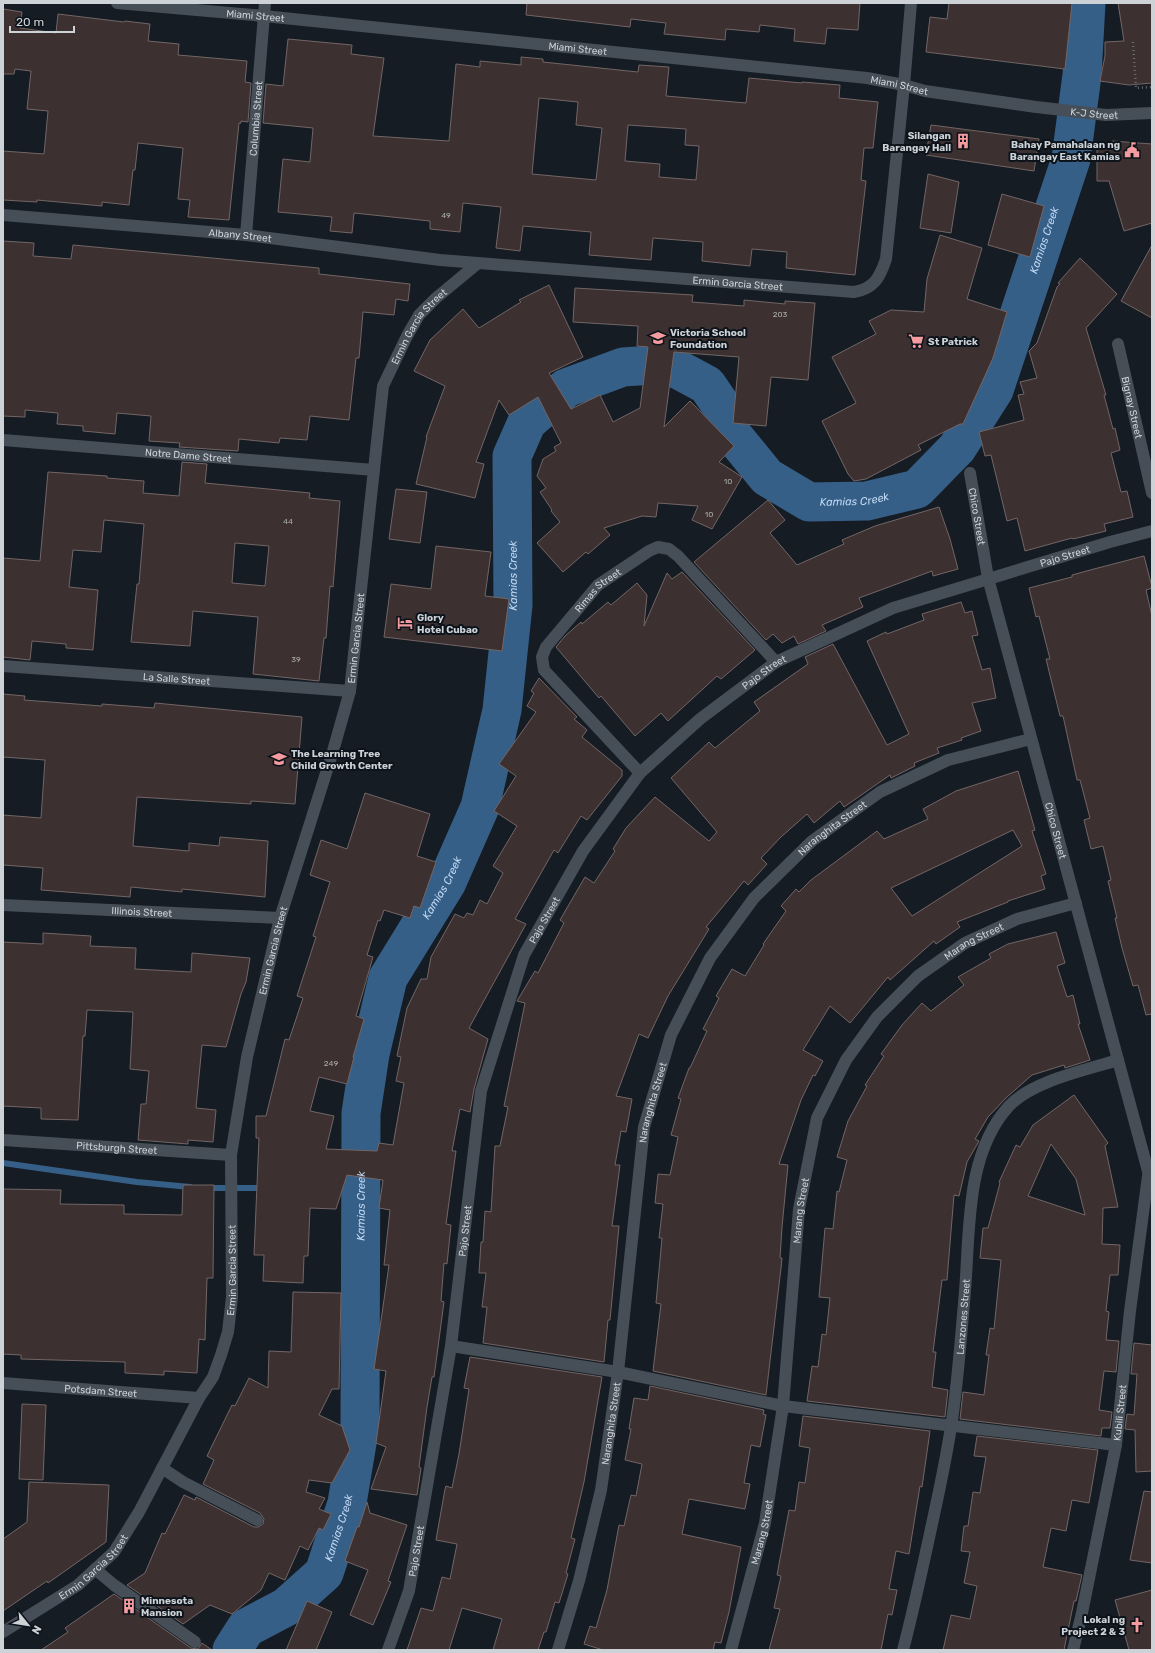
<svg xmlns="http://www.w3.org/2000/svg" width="1155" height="1653" font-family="Rubik,sans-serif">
<rect width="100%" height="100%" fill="#151c23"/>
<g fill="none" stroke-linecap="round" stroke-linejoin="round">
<!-- stream -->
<g stroke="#365f88" stroke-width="6">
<polyline points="3,1163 137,1182 190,1187"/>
<polyline points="207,1188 264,1188"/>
<polyline points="335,1188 361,1187"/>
</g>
<!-- river -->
<path stroke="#365f88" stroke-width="39" id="s1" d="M 232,1650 L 246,1628 L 286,1607 L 324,1573 L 347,1503 L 360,1425 L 361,1113 L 370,1054 L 388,978 L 447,882 L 480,807 L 502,710 L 513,605 L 512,456 L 527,422 L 566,388 L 623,367 L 668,364 L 707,385 L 724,410 L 731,433 L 767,477 L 809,502 L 867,501 L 917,489 L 957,448 L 994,390 L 1071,159 L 1082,75 L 1086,3"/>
</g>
<!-- building -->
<g fill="#3c3030" stroke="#736565" fill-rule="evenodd">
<polygon points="527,3 860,3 858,30 827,28 825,44 794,41 795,29 760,25 759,32 726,29 725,40 664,34 666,23 631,19 630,27 526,15"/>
<polygon points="949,3 1072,3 1065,69 926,52 930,17 947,19"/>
<polygon points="1118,3 1152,3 1152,83 1129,85 1100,81 1105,56 1105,42 1124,41"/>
<polygon points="3,9 22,12 20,28 56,33 58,14 124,22 125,21 150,24 148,41 179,44 178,55 247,61 245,82 251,83 248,122 241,121 241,123 239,123 229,220 188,217 190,200 178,199 183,148 138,143 135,170 133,170 129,205 102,202 102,206 37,200 37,202 3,200 3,151 44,154 48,111 27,109 31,71 15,69 14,74 3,74"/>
<path d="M 288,39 L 352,45 L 351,54 L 384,58 L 373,136 L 449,141 L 456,64 L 480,67 L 480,61 L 521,65 L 521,57 L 543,59 L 543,62 L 638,72 L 639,65 L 669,67 L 666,96 L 746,103 L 749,78 L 802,83 L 802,82 L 840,85 L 839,98 L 878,102 L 873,148 L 864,148 L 861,180 L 866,181 L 855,275 L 786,268 L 787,252 L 752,249 L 750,266 L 702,261 L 703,242 L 653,238 L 651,260 L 589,255 L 591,232 L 523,226 L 520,251 L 496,248 L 501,207 L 463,203 L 460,232 L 430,229 L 430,221 L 354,213 L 352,233 L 330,231 L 332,217 L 278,212 L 283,159 L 310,162 L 313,128 L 263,123 L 266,84 L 283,86 ZM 539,98 L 578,102 L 576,125 L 602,128 L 596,180 L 532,174 ZM 628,125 L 686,129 L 685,145 L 699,146 L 696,180 L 659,177 L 660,164 L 625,161 Z"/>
<polygon points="931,125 1039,139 1034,171 926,155"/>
<polygon points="1112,141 1152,144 1152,223 1124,231 1109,181 1097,181 1097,145 1111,146"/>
<polygon points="928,174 959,182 951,233 920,228"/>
<polygon points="1002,194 1044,206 1030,257 988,245"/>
<polygon points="940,235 982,248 967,299 1007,312 993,358 963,424 960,424 918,445 921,450 866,479 854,481 848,474 822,421 856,403 832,357 876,334 869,321 891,310 924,312 927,279"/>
<polygon points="3,241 34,243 33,256 71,259 73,245 319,268 319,274 410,284 408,301 396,299 394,315 363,312 359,358 356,358 349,420 310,416 307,440 280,438 279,443 239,439 238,451 179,447 180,443 149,441 151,416 117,413 115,434 83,431 83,426 57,424 58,413 25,410 25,417 3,416"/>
<polygon points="1152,245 1152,318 1121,301"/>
<polygon points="1080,258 1117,294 1086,328 1106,395 1104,395 1113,429 1115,428 1120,450 1111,453 1121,492 1127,491 1133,517 1104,524 1106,531 1073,539 1072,538 1025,551 1017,518 1007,521 991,455 985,456 979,432 1024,420 1018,395 1024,394 1020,382 1037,378 1029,351 1037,343 1057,287 1060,284 1058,283"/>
<polygon points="549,285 583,357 549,373 571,409 600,395 613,422 640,408 648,347 637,346 638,326 573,322 575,288 693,295 692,302 744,306 744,300 785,304 785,301 815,303 808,380 771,377 766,426 733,423 739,357 674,352 664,427 690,401 734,446 719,462 742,477 712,529 692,520 698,506 658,503 656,517 642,516 604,528 610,535 588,554 586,552 563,572 537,543 560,522 551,511 552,510 540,492 546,488 537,476 543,459 556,451 554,447 561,443 538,397 509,415 499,400 476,462 484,464 475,498 416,484 427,437 426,437 445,386 414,371 430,340 463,309 479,328 521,302 519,300"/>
<path d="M 182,462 L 207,464 L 205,483 L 310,493 L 309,498 L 340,501 L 333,587 L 330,586 L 326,638 L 324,638 L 319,681 L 253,674 L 258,617 L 193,611 L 190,646 L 131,642 L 137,584 L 139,584 L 144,524 L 104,520 L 101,552 L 73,550 L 69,587 L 98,590 L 93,650 L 66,648 L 66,644 L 32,641 L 30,660 L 3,657 L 3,558 L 40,561 L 48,472 L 107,476 L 107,478 L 144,481 L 143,493 L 179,496 ZM 235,543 L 269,546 L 265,586 L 232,583 Z"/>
<polygon points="396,489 427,492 420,543 389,539"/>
<polygon points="768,500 785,520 770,533 797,565 844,544 842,540 875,526 939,507 950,539 958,569 933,576 932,571 859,598 863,607 822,625 826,631 798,644 794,636 782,643 773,634 766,640 694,562"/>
<polygon points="436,546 491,552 485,596 509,599 502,651 384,637 391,584 431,589"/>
<polygon points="1144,556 1152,587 1152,588 1146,590 1152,616 1152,1014 1146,1015 1138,985 1133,986 1122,948 1115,918 1117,918 1108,881 1111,880 1103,846 1091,849 1084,820 1090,818 1080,780 1077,780 1063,716 1060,716 1046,659 1050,659 1039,616 1036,617 1029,588 1072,577 1072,575 1094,569"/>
<polygon points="682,572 755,650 721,679 717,676 668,721 661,713 635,736 601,696 599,698 556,647 565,636 581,622 582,624 608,602 611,605 637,583 647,595 644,626 667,573 672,579"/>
<polygon points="961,602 965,613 972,611 978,635 972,636 982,670 990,668 996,698 972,703 981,731 961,738 962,740 937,748 939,753 914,763 915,766 891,778 890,775 844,807 840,801 814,823 807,814 781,837 761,858 767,864 748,885 744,881 706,927 709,929 668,996 648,1038 639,1034 616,1096 632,1099 626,1132 621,1131 615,1165 620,1165 612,1226 619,1226 610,1320 608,1320 604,1362 483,1343 487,1307 482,1307 486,1273 479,1273 481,1242 483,1242 485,1211 491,1212 495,1146 500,1146 508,1107 504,1106 525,1003 517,1001 535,971 538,973 564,923 560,920 585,877 594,883 615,851 613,849 626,828 655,797 709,841 717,832 671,778 709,742 715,748 760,711 754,702 808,664 805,657 833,644 887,745 909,734 867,641 886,632 887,634 924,620 922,614"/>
<polygon points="539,678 577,717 574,719 587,730 582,737 622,770 622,776 587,820 581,816 558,853 554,850 515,919 526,924 469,1028 488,1039 474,1089 470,1112 460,1109 452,1151 456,1151 446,1224 451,1225 447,1264 444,1263 441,1301 444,1302 434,1377 432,1377 427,1407 419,1467 421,1468 417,1495 371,1489 386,1447 376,1443 386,1371 374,1369 389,1265 384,1265 390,1210 379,1208 383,1180 347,1175 336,1209 310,1208 308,1256 304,1256 303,1283 263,1281 264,1255 254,1255 259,1138 256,1138 256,1116 266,1116 285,1039 289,1040 303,998 297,996 316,937 313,936 330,882 310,875 321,840 347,849 365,793 430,814 417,856 436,862 420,908 414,906 410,918 384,910 380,921 378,920 367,955 373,957 356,1016 364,1019 353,1057 354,1057 347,1084 319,1077 310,1111 334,1116 326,1149 377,1151 379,1143 393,1145 404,1083 396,1081 401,1057 397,1056 407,1008 421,979 427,979 431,957 455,914 464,918 467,913 473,915 480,900 487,904 503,873 493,866 517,826 494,811 516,776 499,764 536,712 527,706 534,693 531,691"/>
<polygon points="3,694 25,696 24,700 102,706 102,704 154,708 155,703 302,717 295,804 251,801 251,804 137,797 133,846 189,851 189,843 219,846 220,837 268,841 265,897 182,889 182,892 131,887 130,897 41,890 43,868 3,865 3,815 41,818 45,760 3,757"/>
<path d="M 1018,771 L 1035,830 L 1032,831 L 1046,874 L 1041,876 L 1045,889 L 1008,901 L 1008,902 L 957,922 L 960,927 L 936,944 L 934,941 L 890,980 L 888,977 L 850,1023 L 830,1006 L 803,1050 L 823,1061 L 815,1076 L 813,1075 L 801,1100 L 779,1164 L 788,1165 L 782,1227 L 780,1258 L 782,1258 L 781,1268 L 766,1395 L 653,1371 L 661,1304 L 656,1303 L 662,1238 L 659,1238 L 663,1204 L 655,1203 L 658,1174 L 670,1175 L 678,1137 L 671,1135 L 681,1099 L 678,1098 L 689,1068 L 690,1068 L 707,1031 L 703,1029 L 719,998 L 716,996 L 732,969 L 745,976 L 764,945 L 763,944 L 786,911 L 781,906 L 796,889 L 799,892 L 811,880 L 877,831 L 884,839 L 928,819 L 923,809 L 956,791 ZM 1013,830 L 1022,846 L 912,916 L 891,888 Z"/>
<polygon points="1056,932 1065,963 1057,966 1067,997 1073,995 1080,1024 1078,1024 1090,1060 1065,1068 1064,1065 1032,1075 1007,1097 988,1117 975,1139 979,1141 967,1162 959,1196 954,1195 947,1280 942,1280 933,1352 936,1352 932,1387 948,1390 945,1417 807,1401 812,1366 818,1367 822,1334 826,1335 830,1298 819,1297 825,1228 833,1229 837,1191 839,1192 847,1160 837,1157 848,1121 867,1086 865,1085 884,1056 881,1054 902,1025 922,1003 931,1011 964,985 958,977 991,958 989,954 1008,944"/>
<polygon points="43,933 91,936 90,946 136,948 135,969 191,972 192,953 250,958 246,982 241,994 226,1047 202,1045 196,1108 216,1110 213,1142 188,1140 188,1144 138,1140 141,1104 146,1104 149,1071 130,1069 133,1012 87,1010 85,1036 83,1036 78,1120 41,1119 41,1108 3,1106 3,942 43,944"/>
<path d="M 1074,1095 L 1108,1143 L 1105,1146 L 1118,1207 L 1103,1208 L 1102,1244 L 1120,1245 L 1118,1275 L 1110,1275 L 1106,1311 L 1109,1312 L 1106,1340 L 1119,1341 L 1116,1372 L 1104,1371 L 1099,1410 L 1112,1412 L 1110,1428 L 1102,1428 L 1101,1436 L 960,1419 L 963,1392 L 984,1395 L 989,1355 L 986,1355 L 990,1328 L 994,1329 L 1001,1260 L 980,1258 L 983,1228 L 988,1228 L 1000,1183 L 999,1182 L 1016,1145 L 1020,1147 L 1033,1125 ZM 1051,1144 L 1076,1179 L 1085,1215 L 1028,1196 Z"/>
<polygon points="183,1185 214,1185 213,1278 207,1278 205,1340 199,1339 197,1373 164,1371 164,1375 125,1373 125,1362 21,1359 21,1355 3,1354 3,1189 61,1190 60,1204 124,1205 124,1214 182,1215"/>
<polygon points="293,1292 341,1293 339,1389 332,1389 319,1415 342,1426 350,1450 332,1483 309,1480 306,1492 325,1498 319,1509 331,1514 323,1530 319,1528 308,1550 300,1546 285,1580 269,1573 261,1590 232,1614 210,1605 183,1624 127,1585 145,1573 162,1533 165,1534 184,1495 195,1500 196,1497 254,1527 258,1527 263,1524 264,1519 260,1513 203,1484 214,1460 207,1456 232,1405 235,1406 249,1378 268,1388 269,1351 291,1352"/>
<polygon points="1134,1343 1152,1345 1152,1471 1136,1472 1135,1430 1125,1429 1127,1414 1134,1415 1137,1374 1131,1374"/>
<polygon points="470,1357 602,1377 584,1482 571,1538 575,1539 566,1573 568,1574 559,1603 555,1602 546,1632 544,1632 538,1650 493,1650 502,1619 462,1608 449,1650 407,1650 421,1608 433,1611 442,1577 450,1579 457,1544 436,1540 445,1489 446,1486 452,1488 459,1454 469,1389 464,1388"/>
<polygon points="650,1386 764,1410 763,1414 766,1415 760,1447 751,1445 744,1483 750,1484 745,1509 689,1499 682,1534 741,1547 729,1612 721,1643 715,1642 713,1650 603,1650 584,1644 590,1626 596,1628 607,1590 619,1525 624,1526 631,1495 636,1496 642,1464 625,1460 631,1429 629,1429 634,1398 648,1400"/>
<polygon points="22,1404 46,1405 43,1480 19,1479"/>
<polygon points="803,1416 930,1431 922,1487 920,1486 909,1554 896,1551 889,1589 897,1590 892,1615 888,1614 881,1650 769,1650 780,1609 774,1608 781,1576 777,1575 789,1510 795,1511 799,1482 805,1483 810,1448 799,1446"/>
<polygon points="977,1436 1098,1450 1089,1503 1072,1500 1066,1531 1051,1528 1043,1567 1082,1575 1076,1601 1074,1601 1064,1650 943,1650 951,1615 970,1619 977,1586 964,1583 970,1552 961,1551 964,1526 968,1526 973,1492 980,1493 986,1457 974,1456"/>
<polygon points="29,1482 109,1485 106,1542 48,1583 47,1581 3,1611 3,1539 27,1522"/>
<polygon points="1144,1491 1152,1492 1152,1563 1130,1560"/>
<polygon points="367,1502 370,1513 407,1525 388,1581 391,1582 373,1625 350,1615 368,1570 345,1561 357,1527 359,1527"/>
<polygon points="1152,1590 1152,1650 1129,1650 1115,1600"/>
<polygon points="114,1594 191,1648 198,1649 202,1643 212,1650 41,1650 68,1632 65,1628"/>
<polygon points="307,1601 332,1612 316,1650 286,1650"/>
</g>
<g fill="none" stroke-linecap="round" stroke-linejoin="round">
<!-- path -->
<polyline stroke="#686e74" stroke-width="2.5" stroke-dasharray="1 3" stroke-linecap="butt" points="1133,42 1136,88 1152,87"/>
<!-- minor -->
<g stroke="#464e57" stroke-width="12">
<path id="s2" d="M 117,3 L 264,16 L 867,78 L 904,85 L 925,91 L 1036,107 L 1106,115 L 1152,113"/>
<path id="s3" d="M 3,215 L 246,235 L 440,260 L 854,292 C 874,289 880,277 886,259 L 904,85 L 911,3"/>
<path id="s4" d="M 246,235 L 265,3"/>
<path id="s5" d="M 1118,344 L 1152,493"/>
<path id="s6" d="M 3,440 L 374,470"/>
<path id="s7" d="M 970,473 L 988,578 L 1152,1186"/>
<path id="s8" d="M 3,666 L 350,691"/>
<path id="s9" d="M 640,773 L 544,670 L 542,657 L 546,647 L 598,585 L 649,551 L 658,547 L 669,549 L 678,556 L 776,662"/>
<path id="s10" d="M 3,905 L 280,918"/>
<path id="s11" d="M 3,1140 L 231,1155"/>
<polyline points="451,1346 618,1372 783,1406 1116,1445"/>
<path id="s12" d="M 3,1383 L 199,1398"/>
<polyline points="162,1468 183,1482 257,1520"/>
<polyline points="95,1569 114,1585 195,1642"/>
<path id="s13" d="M 3,1632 L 78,1585 L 114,1552 L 139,1512 L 199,1398 L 213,1377 L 221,1355 L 228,1332 L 232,1297 L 231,1155 L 247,1057 L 280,918 L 333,751 L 350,691 L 383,386 L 407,336 L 419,315 L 436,298 L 477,264"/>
<path id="s14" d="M 388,1650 L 409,1591 L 451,1346 L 481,1091 L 524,955 L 583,851 L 640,773 L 700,719 L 776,662 L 893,608 L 1110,542 L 1152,531"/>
<path id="s15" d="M 558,1650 L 579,1581 L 601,1490 L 618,1372 L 644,1127 L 671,1035 L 710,958 L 754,898 L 812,841 L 880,792 L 948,760 L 1031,739"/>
<path id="s16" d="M 731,1650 L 765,1523 L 783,1406 L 799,1209 L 817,1118 L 846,1060 L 877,1017 L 918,976 L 965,943 L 1017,919 L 1076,903"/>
<path id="s17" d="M 903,1650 C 914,1608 923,1566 932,1524 C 939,1492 946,1459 951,1427 C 958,1382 961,1336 965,1291 C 970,1231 965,1154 1009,1106 C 1032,1081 1086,1070 1118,1060"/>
<path id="s18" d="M 1073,1650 L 1082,1613 L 1116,1445 L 1130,1311 L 1148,1176"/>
</g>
</g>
<!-- icons -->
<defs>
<g id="building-bare" transform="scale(1.2)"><path d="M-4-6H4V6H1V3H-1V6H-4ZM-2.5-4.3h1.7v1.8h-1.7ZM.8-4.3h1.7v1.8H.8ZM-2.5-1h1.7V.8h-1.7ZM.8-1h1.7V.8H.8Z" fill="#f49b9f" stroke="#0c131a" stroke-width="2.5" paint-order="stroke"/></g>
<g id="civic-bare" transform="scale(1.2)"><path d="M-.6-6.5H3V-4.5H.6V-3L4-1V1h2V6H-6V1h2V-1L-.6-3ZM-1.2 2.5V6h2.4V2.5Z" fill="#f49b9f" stroke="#0c131a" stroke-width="2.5" paint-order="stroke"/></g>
<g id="school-bare" transform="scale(1.2)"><path d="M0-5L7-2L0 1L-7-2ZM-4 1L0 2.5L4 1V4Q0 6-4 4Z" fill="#f49b9f" stroke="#0c131a" stroke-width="2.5" paint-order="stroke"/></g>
<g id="supermarket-bare" transform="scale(1.2)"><path d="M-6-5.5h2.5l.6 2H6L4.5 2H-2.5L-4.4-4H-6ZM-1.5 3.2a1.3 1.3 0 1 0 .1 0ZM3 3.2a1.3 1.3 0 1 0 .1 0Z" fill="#f49b9f" stroke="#0c131a" stroke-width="2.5" paint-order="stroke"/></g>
<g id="hotel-bare" transform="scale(1.2)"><path d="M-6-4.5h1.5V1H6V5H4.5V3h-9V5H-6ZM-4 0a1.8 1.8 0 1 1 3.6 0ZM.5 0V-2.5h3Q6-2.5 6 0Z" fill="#f49b9f" stroke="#0c131a" stroke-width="2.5" paint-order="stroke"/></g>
<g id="church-bare" transform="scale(1.2)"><path d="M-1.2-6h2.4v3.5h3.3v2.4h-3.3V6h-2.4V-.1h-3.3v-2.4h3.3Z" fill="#f49b9f" stroke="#0c131a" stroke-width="2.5" paint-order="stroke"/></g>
</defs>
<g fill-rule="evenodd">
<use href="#building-bare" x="963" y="141"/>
<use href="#civic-bare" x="1132" y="150"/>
<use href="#school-bare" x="658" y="338"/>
<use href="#supermarket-bare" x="916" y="341"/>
<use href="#hotel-bare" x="405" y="623"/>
<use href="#school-bare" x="279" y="759"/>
<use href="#building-bare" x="129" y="1606"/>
<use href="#church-bare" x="1137" y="1625"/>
</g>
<g text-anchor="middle" stroke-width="4" stroke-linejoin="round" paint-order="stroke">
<!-- number labels -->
<g font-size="8" fill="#a9aaad">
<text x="446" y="218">49</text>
<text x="780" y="317">203</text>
<text x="728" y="484">10</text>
<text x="709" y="517">10</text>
<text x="288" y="524">44</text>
<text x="296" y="662">39</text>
<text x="331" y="1066">249</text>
</g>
<!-- street labels -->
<g font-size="10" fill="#cdd2d7" stroke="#0c131a">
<text dy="4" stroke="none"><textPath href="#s2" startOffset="139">Miami Street</textPath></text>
<text dy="4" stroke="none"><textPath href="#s2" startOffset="463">Miami Street</textPath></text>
<text dy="4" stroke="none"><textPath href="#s2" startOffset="787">Miami Street</textPath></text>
<text dy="4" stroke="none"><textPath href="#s2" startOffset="984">K-J Street</textPath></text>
<text dy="4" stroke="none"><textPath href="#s4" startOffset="117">Columbia Street</textPath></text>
<text dy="4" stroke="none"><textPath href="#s3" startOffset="238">Albany Street</textPath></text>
<text dy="4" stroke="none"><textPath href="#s3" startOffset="738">Ermin Garcia Street</textPath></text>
<text dy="4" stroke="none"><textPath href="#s13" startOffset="1420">Ermin Garcia Street</textPath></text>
<text dy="4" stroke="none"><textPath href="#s5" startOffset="65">Bignay Street</textPath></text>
<text dy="4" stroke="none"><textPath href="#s6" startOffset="186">Notre Dame Street</textPath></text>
<text dy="4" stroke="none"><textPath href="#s7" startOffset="44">Chico Street</textPath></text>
<text dy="4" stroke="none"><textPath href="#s14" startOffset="1411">Pajo Street</textPath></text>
<text dy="4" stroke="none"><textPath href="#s9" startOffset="242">Rimas Street</textPath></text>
<text dy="4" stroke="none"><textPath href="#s13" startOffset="1096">Ermin Garcia Street</textPath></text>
<text dy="4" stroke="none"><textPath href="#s14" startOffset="1087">Pajo Street</textPath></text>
<text dy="4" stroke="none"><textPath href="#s8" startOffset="174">La Salle Street</textPath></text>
<text dy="4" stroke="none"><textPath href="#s15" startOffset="893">Naranghita Street</textPath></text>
<text dy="4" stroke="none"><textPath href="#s7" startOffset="368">Chico Street</textPath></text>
<text dy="4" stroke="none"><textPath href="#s10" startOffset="139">Illinois Street</textPath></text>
<text dy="4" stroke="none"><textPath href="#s14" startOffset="751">Pajo Street</textPath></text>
<text dy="4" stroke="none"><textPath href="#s16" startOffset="782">Marang Street</textPath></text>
<text dy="4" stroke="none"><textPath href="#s13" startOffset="772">Ermin Garcia Street</textPath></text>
<text dy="4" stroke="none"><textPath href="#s15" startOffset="557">Naranghita Street</textPath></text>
<text dy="4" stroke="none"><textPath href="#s11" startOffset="114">Pittsburgh Street</textPath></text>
<text dy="4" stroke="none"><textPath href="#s16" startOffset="446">Marang Street</textPath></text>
<text dy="4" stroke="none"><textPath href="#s14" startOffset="427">Pajo Street</textPath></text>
<text dy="4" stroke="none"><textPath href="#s13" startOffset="448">Ermin Garcia Street</textPath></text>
<text dy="4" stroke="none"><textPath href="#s17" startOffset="339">Lanzones Street</textPath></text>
<text dy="4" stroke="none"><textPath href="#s12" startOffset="98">Potsdam Street</textPath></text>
<text dy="4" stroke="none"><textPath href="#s18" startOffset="242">Kubili Street</textPath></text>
<text dy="4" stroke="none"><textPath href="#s15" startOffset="233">Naranghita Street</textPath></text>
<text dy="4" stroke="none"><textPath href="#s16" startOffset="122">Marang Street</textPath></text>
<text dy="4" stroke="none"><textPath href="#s14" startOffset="103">Pajo Street</textPath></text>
<text dy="4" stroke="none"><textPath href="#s13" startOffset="112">Ermin Garcia Street</textPath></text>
</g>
<!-- poi labels -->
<g font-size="10" font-weight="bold" fill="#cdd2d7" stroke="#0c131a" text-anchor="start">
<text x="951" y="139" text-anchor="end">Silangan<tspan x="951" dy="12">Barangay Hall</tspan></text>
<text x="1120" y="148" text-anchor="end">Bahay Pamahalaan ng<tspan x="1120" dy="12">Barangay East Kamias</tspan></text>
<text x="670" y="336">Victoria School<tspan x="670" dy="12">Foundation</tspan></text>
<text x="928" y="345">St Patrick</text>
<text x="417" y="621">Glory<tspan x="417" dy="12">Hotel Cubao</tspan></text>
<text x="291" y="757">The Learning Tree<tspan x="291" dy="12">Child Growth Center</tspan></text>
<text x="141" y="1604">Minnesota<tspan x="141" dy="12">Mansion</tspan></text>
<text x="1125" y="1623" text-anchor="end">Lokal ng<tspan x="1125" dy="12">Project 2 &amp; 3</tspan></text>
</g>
<!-- water labels -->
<g font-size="11" font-style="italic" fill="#bfd8f2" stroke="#0c131a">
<text dy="4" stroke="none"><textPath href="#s1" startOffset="2066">Kamias Creek</textPath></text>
<text dy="4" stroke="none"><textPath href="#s1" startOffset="1718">Kamias Creek</textPath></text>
<text dy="4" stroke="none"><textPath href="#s1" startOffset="1154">Kamias Creek</textPath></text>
<text dy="4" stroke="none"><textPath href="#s1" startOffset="830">Kamias Creek</textPath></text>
<text dy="4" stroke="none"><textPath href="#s1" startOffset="494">Kamias Creek</textPath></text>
<text dy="4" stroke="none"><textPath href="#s1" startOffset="170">Kamias Creek</textPath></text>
</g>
</g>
<!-- border -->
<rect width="1155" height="1653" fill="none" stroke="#cdd2d7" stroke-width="8"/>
<!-- north arrow -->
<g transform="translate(28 1625) rotate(120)" stroke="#0c131a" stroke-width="3" paint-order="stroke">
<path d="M0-3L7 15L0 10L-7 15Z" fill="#cdd2d7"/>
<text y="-6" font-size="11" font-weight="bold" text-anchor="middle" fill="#cdd2d7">N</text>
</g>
<!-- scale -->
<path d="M10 26v6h64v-6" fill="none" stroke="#cdd2d7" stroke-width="2"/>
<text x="16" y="26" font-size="12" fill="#cdd2d7" stroke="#0c131a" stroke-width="3" paint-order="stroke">20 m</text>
</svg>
